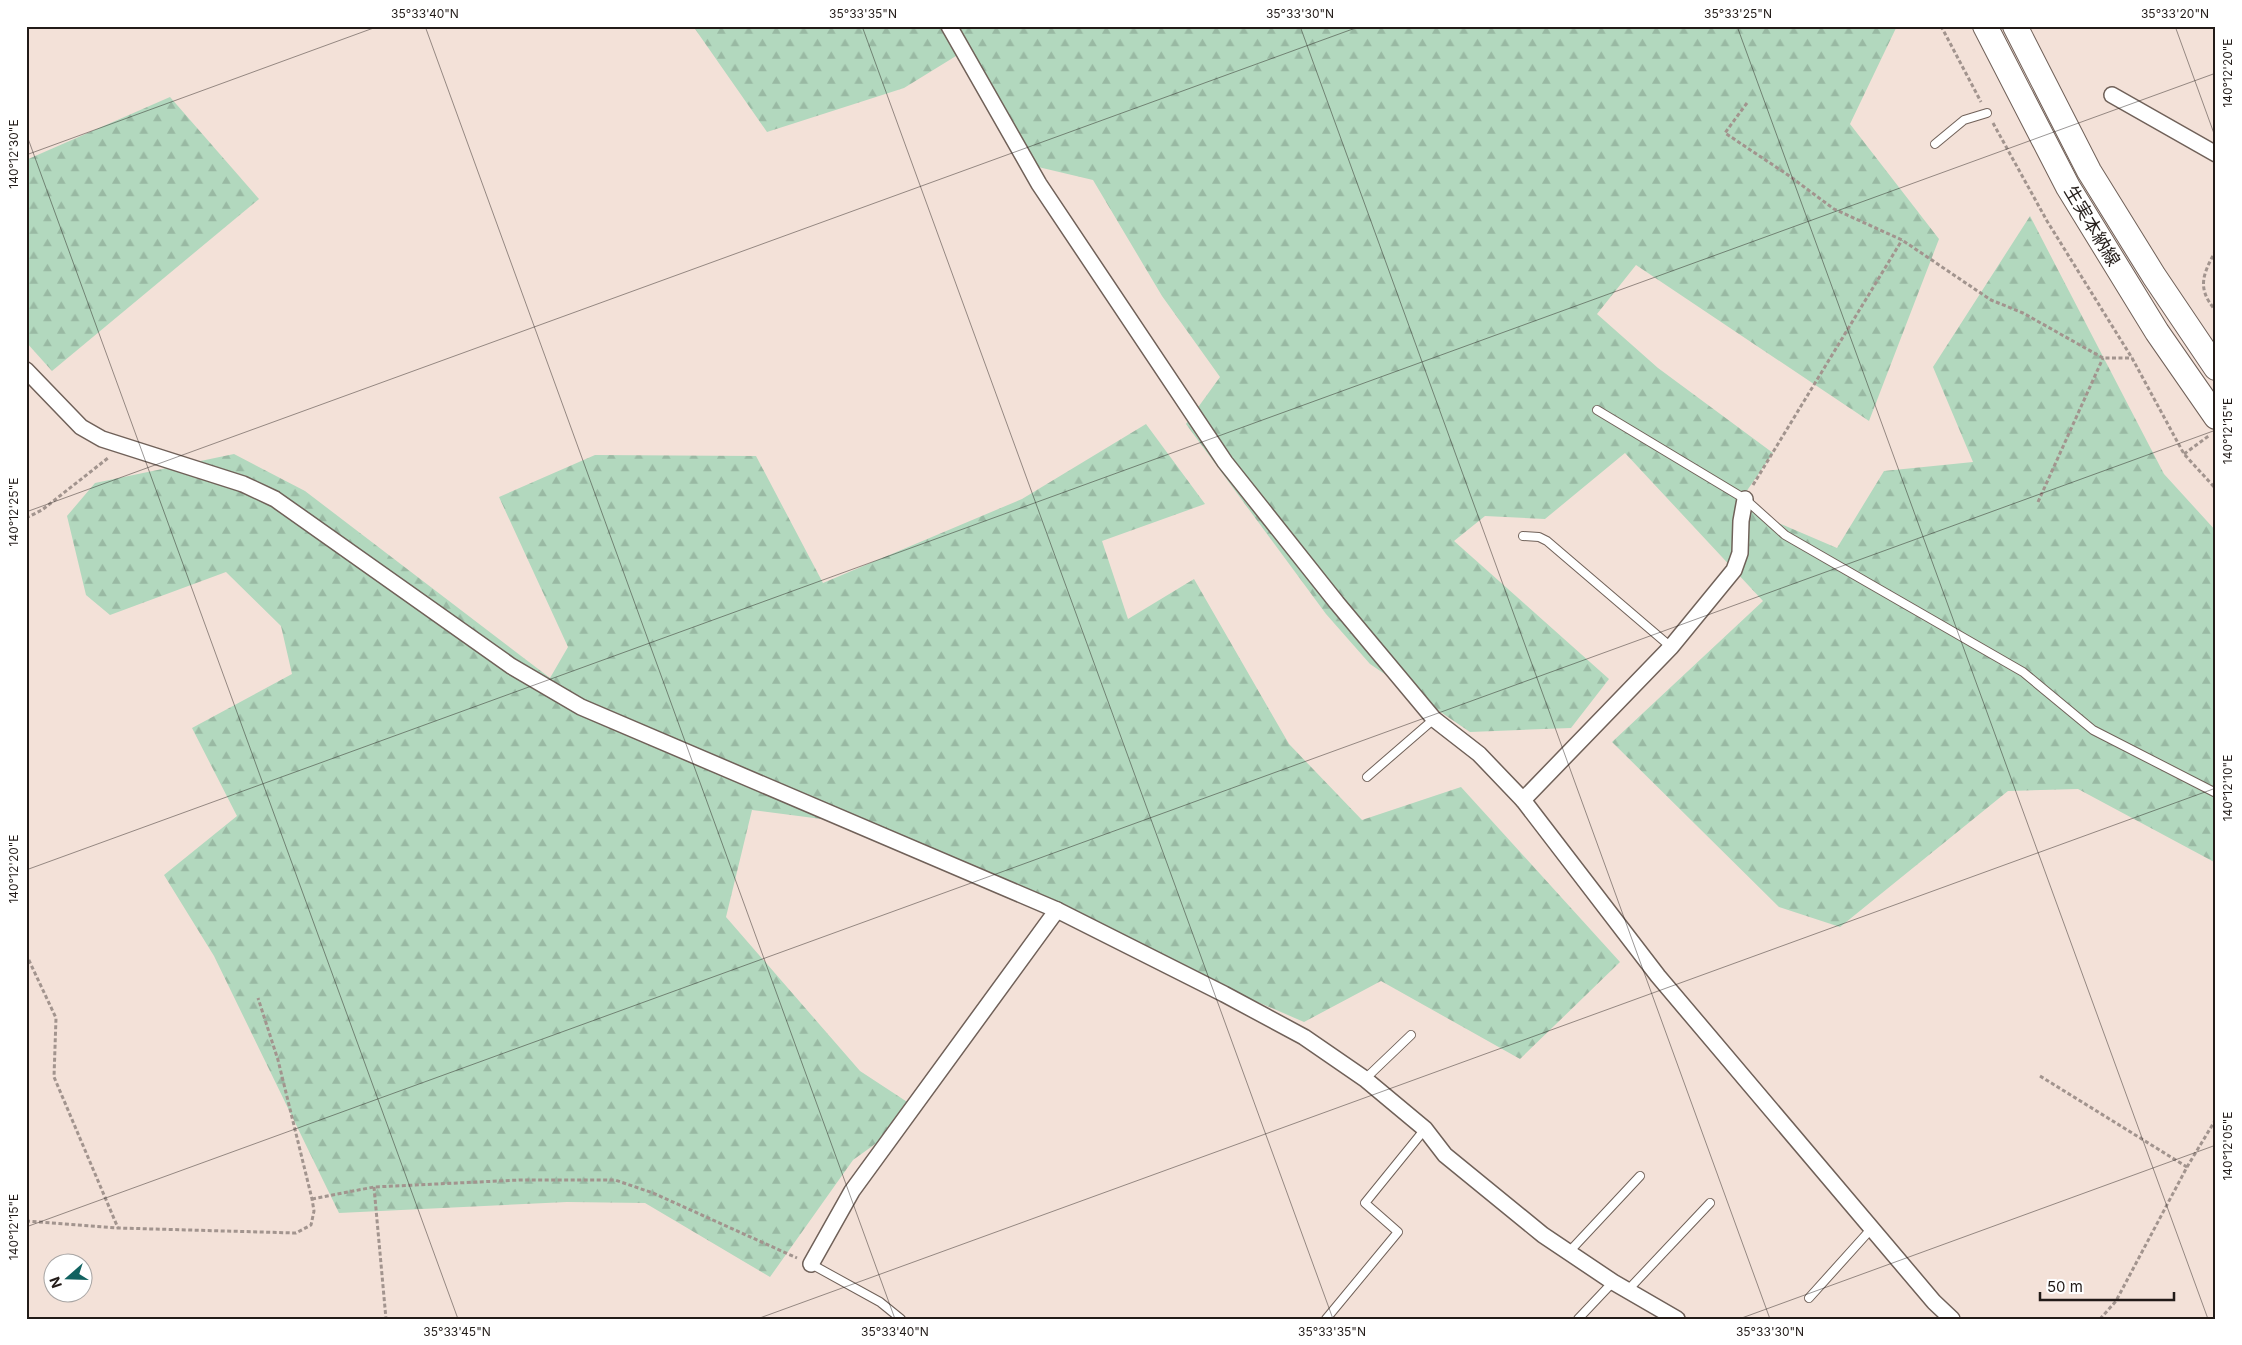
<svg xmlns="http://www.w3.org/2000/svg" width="2242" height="1345" font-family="Inter,'Noto Sans JP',sans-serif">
<defs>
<pattern id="forest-firs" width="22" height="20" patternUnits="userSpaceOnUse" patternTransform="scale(1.25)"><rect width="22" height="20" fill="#b2d8be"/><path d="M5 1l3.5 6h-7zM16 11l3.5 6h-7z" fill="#99b9a3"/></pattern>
</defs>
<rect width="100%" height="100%" fill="#f3e1d8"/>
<!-- forest -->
<g fill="url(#forest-firs)">
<polygon points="693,26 1897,26 1850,124 1939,239 1869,421 1636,265 1597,314 1658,368 1773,453 1737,505 1837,548 1884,471 1973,462 1933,367 2030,216 2164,474 2216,531 2216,863 2078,789 2008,791 1840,927 1779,907 1612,742 1763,601 1625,453 1545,519 1485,516 1454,541 1609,679 1571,728 1470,732 1370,664 1326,614 1186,424 1220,377 1162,296 1093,180 1017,162 969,48 904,88 767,132"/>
<polygon points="170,97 259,199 52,371 26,342 26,160"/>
<polygon points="1146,424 1205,504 1102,541 1128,619 1194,579 1289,744 1362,820 1461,787 1620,962 1520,1059 1381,981 1304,1022 1109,938 883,827 752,810 726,917 860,1071 921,1111 853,1160 770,1277 645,1203 567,1202 339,1213 214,956 164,875 237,816 192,728 292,674 281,626 226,572 110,615 86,595 67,516 95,483 234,454 305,491 550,678 568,647 499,497 595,455 756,456 823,583 1022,499"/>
</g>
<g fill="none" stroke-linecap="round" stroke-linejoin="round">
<!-- lane casing -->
<g stroke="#706159" stroke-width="10">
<g id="lane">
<polyline points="1935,144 1964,120 1987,113"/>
<polyline points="1597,410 1745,499 1785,535 2023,672 2093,730 2216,793"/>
<polyline points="1523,536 1539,537 1547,541 1671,647"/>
<polyline points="1367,777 1434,719"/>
<polyline points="1365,1079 1411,1035"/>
<polyline points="1568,1253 1640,1176"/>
<polyline points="811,1264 880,1302 901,1319"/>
<polyline points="1627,1291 1710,1203"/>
<polyline points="1809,1298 1872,1228"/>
<polyline points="1326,1319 1398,1232 1365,1203 1425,1129"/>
<polyline points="1578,1319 1613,1282"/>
</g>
</g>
<!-- street casing -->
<g stroke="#706159" stroke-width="18">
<g id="street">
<polyline points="949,26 1039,184 1225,462 1337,603 1434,719 1479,754 1523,800 1658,976 1934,1302 1952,1319"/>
<polyline points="2112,95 2216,154"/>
<polyline points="26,370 81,427 102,439 243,484 275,499 511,666 581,707 1057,910 1224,994 1304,1037 1365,1079 1425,1129 1445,1155 1543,1235 1613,1282 1677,1319"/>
<polyline points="1523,800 1671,647 1734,570 1740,553 1741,521 1745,499"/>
<polyline points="811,1264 852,1191 1057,910"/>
</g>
</g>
<!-- primary casing -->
<g stroke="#706159" stroke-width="26">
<g id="primary">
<polyline points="1985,26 2068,187 2157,332 2216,417"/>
<polyline points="2015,26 2089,171 2154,276 2216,368"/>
</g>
</g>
<!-- path -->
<g stroke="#a2948e" stroke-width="3" stroke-dasharray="4 2.5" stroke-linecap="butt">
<polyline points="1941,26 1981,102"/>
<polyline points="1747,103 1725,133 1788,175 1834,209 1902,240 1991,300 2023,313 2103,358 2132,358"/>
<polyline points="1993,123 2047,221 2132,358 2184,454 2216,489"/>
<path d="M 2216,250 C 2203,274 2196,288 2216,311"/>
<polyline points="2184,454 2210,435"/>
<polyline points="1753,485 1902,240"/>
<polyline points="2038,502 2103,358"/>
<polyline points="26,518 42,510 108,458"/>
<polyline points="26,954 56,1018 54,1077 118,1228"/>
<polyline points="2040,1076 2187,1167"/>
<polyline points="374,1187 386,1319"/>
<polyline points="312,1199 374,1187 519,1180 615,1180 653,1193 797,1258"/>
<polyline points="26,1221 118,1228 296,1233 311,1225 314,1211 312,1199 278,1060 258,998"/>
<polyline points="2100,1319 2116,1301 2187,1167 2216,1119"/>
</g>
<!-- lane -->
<use href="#lane" stroke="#fff" stroke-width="8"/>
<!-- street -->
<use href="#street" stroke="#fff" stroke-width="15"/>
<!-- primary -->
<use href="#primary" stroke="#fff" stroke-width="24"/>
</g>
<!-- ticks -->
<path fill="none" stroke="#221b18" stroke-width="1" stroke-opacity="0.45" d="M 425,26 L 895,1319M 862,26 L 1333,1319M 1300,26 L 1770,1319M 1737,26 L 2208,1319M 2175,26 L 2216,139M 26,133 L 458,1319M 26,155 L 379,26M 26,512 L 1361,26M 26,870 L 2216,73M 26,1227 L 2216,430M 757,1319 L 2216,788M 1739,1319 L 2216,1145"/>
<g text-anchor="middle" stroke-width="4" stroke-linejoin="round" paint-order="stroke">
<!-- street labels -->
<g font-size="18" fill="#221b18" stroke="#fff">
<text transform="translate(2092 226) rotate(59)" y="6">生実本納線</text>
</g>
</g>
<!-- border -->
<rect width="2242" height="1345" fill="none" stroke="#ffffff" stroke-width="55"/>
<!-- north arrow -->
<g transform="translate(68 1278) rotate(250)"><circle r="24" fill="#ffffff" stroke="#a7a4a3"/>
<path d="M0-4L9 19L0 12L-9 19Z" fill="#116260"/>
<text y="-8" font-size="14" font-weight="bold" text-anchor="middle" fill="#221b18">N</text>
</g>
<!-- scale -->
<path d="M2040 1292v8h134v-8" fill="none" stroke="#221b18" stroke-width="2.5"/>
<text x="2047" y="1292" font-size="15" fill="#221b18" stroke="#ffffff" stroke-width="4" paint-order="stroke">50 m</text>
<rect x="28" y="28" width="2186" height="1290" fill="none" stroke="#221b18" stroke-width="2"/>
<g font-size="12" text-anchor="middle" fill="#221b18">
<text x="425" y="18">35°33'40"N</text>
<text x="863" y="18">35°33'35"N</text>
<text x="1300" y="18">35°33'30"N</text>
<text x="1738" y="18">35°33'25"N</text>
<text x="2175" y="18">35°33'20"N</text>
<text transform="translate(2228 73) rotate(-90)" y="4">140°12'20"E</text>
<text transform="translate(14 154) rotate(-90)" y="4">140°12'30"E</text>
<text transform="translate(2228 431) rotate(-90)" y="4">140°12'15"E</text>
<text transform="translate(14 512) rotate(-90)" y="4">140°12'25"E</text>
<text transform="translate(2228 788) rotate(-90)" y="4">140°12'10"E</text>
<text transform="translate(14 869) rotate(-90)" y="4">140°12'20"E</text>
<text transform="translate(2228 1146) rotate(-90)" y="4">140°12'05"E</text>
<text transform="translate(14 1227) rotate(-90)" y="4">140°12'15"E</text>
<text x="457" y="1336">35°33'45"N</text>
<text x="895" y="1336">35°33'40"N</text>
<text x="1332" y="1336">35°33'35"N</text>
<text x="1770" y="1336">35°33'30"N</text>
</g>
</svg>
